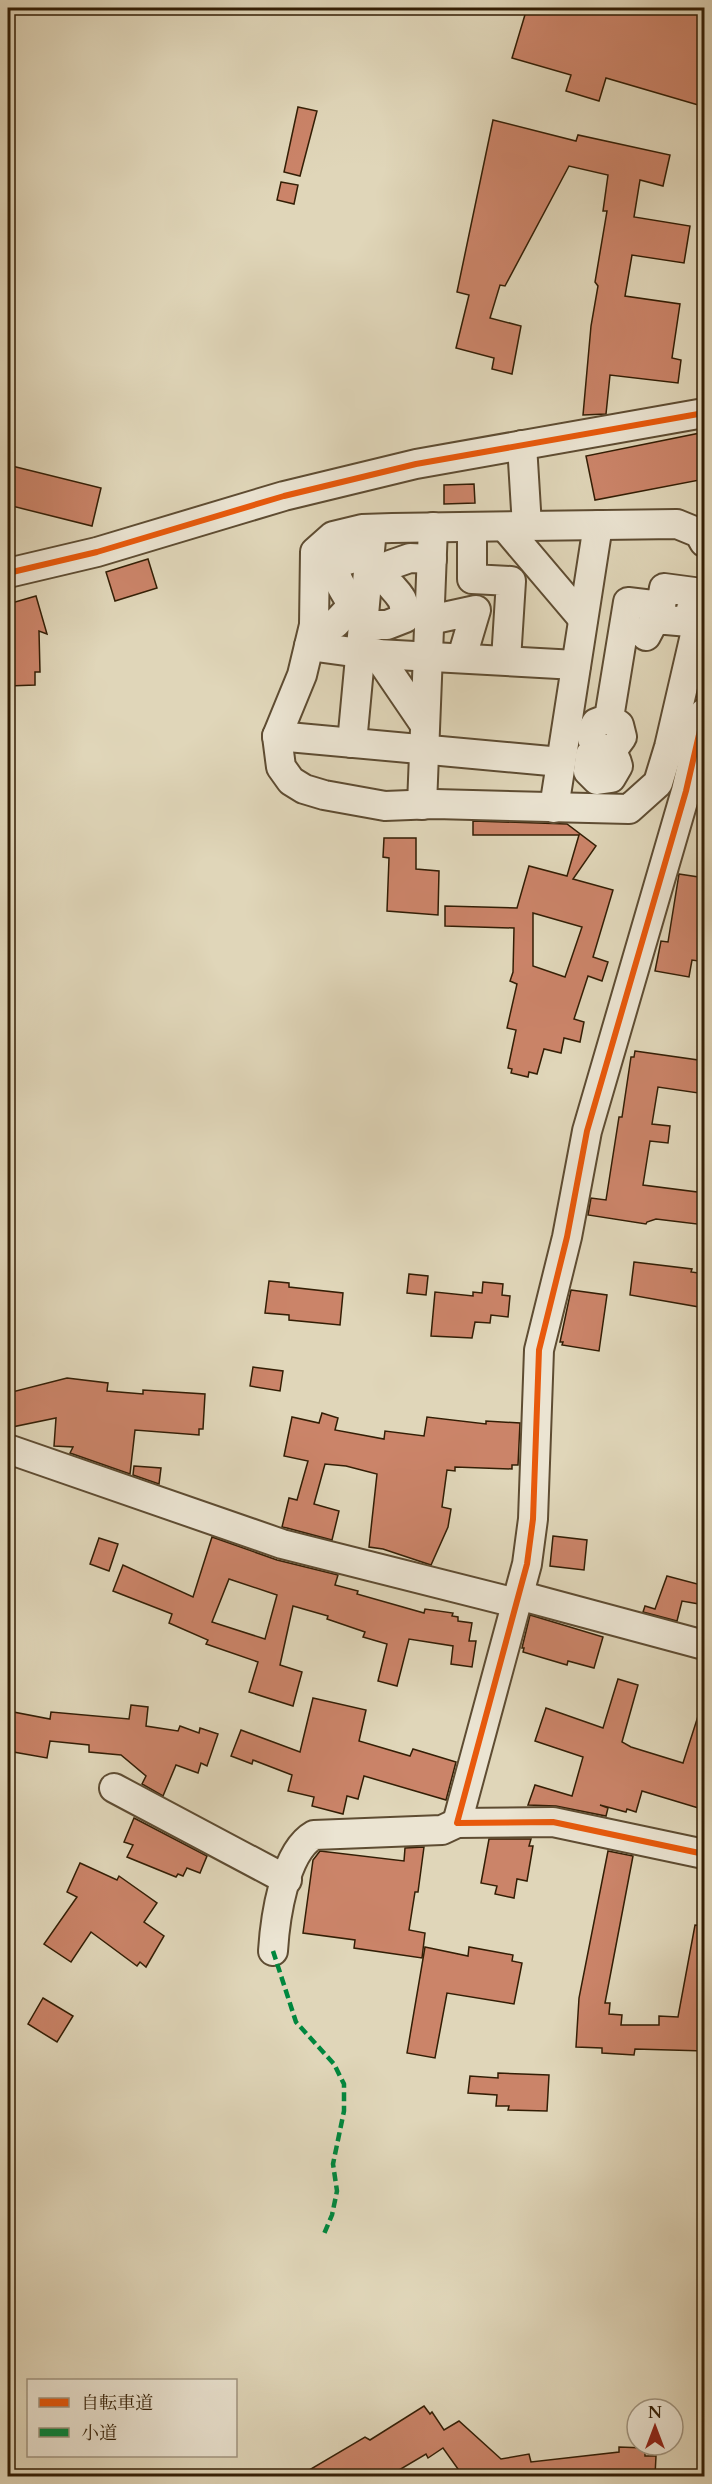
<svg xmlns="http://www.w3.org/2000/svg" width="712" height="2484" font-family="Cardo,'Noto Serif JP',serif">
<rect width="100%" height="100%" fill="#e0d6b9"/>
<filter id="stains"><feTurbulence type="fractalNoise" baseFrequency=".00333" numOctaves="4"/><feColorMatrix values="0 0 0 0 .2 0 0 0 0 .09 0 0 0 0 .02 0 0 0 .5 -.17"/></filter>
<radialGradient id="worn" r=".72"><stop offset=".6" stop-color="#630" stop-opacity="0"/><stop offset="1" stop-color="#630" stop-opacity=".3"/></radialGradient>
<!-- building -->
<g fill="#cb8469" stroke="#331e05" stroke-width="1.5" fill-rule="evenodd">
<polygon points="527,8 705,8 705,107 606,78 599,101 566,91 571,75 512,58"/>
<polygon points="298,107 317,111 300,176 284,172"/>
<polygon points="493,120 576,141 578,135 670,155 663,186 640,180 634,217 690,226 684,263 632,255 625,296 680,304 672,358 681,360 678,383 610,375 606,414 583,415 591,326 598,286 595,282 607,211 603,211 608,175 569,166 505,286 500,285 490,318 521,326 512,374 492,369 494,358 456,348 469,295 457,292"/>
<polygon points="281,182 298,185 294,204 277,200"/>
<polygon points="705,432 705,479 595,500 586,456"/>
<polygon points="8,465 101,488 92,526 8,505"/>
<polygon points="474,484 475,503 444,504 444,485"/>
<polygon points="148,559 157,588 115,601 106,572"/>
<polygon points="36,596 47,634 39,631 40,672 35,672 35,685 8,686 8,604"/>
<path d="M 473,821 L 567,824 L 596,846 L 573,879 L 613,890 L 593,957 L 608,962 L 602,981 L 588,976 L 574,1019 L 584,1022 L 580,1042 L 564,1038 L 561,1053 L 544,1049 L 537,1074 L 529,1072 L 528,1077 L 511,1073 L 512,1069 L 508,1068 L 516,1030 L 507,1028 L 517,984 L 510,981 L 513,972 L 514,928 L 445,926 L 445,906 L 517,908 L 529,866 L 567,876 L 579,835 L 473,835 ZM 533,913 L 582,927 L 565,977 L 533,966 Z"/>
<polygon points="384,838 416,838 416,869 439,871 438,915 387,911 389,858 383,857"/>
<polygon points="679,874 705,878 705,962 692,960 689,977 655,971 661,941 668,942"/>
<polygon points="635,1051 705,1061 705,1094 658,1087 652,1124 670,1126 668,1143 650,1141 643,1185 705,1193 705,1225 656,1219 647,1222 646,1224 588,1215 591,1198 606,1200 619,1117 622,1117 631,1057 634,1057"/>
<polygon points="634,1262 692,1269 691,1272 705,1274 705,1308 630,1295"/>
<polygon points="409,1274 428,1276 426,1295 407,1293"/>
<polygon points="269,1281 289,1283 289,1287 343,1293 340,1325 289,1320 289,1315 265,1313"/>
<polygon points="483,1282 503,1284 502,1295 510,1296 508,1317 491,1315 490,1323 475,1322 472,1338 431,1336 435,1292 473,1296 473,1292 482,1293"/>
<polygon points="571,1290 607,1295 599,1351 562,1345 563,1342 560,1342"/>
<polygon points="253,1367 283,1371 280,1391 250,1386"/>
<polygon points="67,1378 108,1383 107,1391 143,1394 143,1390 205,1394 203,1429 199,1429 199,1435 135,1430 130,1474 70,1453 73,1447 54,1446 56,1418 12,1427 8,1393"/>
<polygon points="322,1413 338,1418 335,1430 384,1439 385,1431 424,1436 427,1417 486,1424 486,1421 520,1423 518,1465 512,1465 512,1469 455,1467 455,1471 447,1470 442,1507 451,1509 448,1527 431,1565 383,1549 369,1547 377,1474 346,1466 325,1464 314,1504 339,1511 332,1540 287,1528 282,1527 289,1498 297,1500 308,1461 284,1456 292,1417 319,1423"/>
<polygon points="134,1466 161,1468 159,1484 133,1475"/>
<polygon points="553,1536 587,1540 584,1570 550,1566"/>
<path d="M 212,1537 L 277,1560 L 338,1575 L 335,1585 L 358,1591 L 357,1594 L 424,1613 L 425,1609 L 453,1613 L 452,1616 L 458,1617 L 458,1621 L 472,1623 L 469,1641 L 476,1641 L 472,1667 L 451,1664 L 453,1646 L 409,1639 L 397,1686 L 378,1681 L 387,1644 L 363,1637 L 365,1632 L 327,1619 L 328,1616 L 293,1606 L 280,1665 L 302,1672 L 293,1706 L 249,1692 L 258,1662 L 206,1644 L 208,1640 L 169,1623 L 172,1614 L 113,1591 L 123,1565 L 193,1597 ZM 229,1579 L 277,1595 L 265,1639 L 212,1622 Z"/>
<polygon points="99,1538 118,1544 109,1571 90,1564"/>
<polygon points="667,1576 705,1586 705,1605 682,1601 677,1621 643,1612 645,1606 655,1609"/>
<polygon points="530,1615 603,1637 594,1668 568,1661 567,1665 523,1652 524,1648 522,1648"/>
<polygon points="618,1679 638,1685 622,1742 631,1747 683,1763 699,1713 705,1714 705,1810 642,1791 636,1812 627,1809 626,1812 600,1805 608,1808 606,1816 556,1806 528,1805 535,1785 572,1796 583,1757 535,1741 546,1708 603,1728"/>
<polygon points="313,1698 366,1710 359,1741 410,1756 413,1749 456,1762 446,1800 364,1776 358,1799 347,1796 343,1814 312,1806 314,1797 288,1791 292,1775 253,1760 252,1764 231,1756 241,1730 300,1752"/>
<polygon points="131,1705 148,1707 146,1726 178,1731 180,1726 199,1733 200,1728 218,1734 207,1766 201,1763 198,1773 176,1765 163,1796 142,1784 146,1776 121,1755 89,1752 89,1745 50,1741 47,1758 8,1751 8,1711 50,1719 51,1712 129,1719"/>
<polygon points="134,1818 207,1856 200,1873 187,1868 183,1876 178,1874 176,1877 127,1857 133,1845 124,1842"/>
<polygon points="489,1839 531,1839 529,1846 533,1846 527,1881 517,1879 514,1898 495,1894 497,1886 481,1883"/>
<polygon points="424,1847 418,1892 415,1892 409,1930 425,1933 422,1958 354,1948 355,1940 303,1933 313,1860 320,1851 404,1861 405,1848"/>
<polygon points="608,1851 633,1856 605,2003 610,2003 609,2014 622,2015 621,2025 659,2025 659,2016 678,2017 695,1925 705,1926 705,2051 635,2049 634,2055 602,2053 602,2048 576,2047 579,1998"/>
<polygon points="80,1863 117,1880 119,1876 157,1903 144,1922 164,1936 146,1967 140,1962 137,1966 91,1932 71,1962 44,1944 77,1897 67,1892"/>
<polygon points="425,1947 468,1956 469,1947 513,1955 512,1961 522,1963 514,2004 447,1993 435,2058 407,2053"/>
<polygon points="43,1998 73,2016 57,2042 28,2024"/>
<polygon points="498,2073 549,2075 547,2111 508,2110 509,2106 496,2106 497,2095 468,2093 470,2076 498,2078"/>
<polygon points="424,2406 430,2414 432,2412 444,2430 459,2421 501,2459 529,2454 531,2462 619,2452 619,2447 645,2448 645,2456 656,2456 655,2476 463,2476 443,2448 428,2458 426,2454 389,2476 299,2476 365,2437 370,2440"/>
</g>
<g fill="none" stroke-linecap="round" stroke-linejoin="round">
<!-- minor casing -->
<g stroke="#5e4c32" stroke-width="32">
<g id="minor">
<polyline points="522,445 527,526"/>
<polyline points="472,527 472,579 511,581 506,660"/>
<polyline points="505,527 583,619"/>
<polyline points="704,542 699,533 677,524 392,528 362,529 333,536 315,552 314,625 302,675 277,736 281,767 291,781 304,789 324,795 385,806 435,804 629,809 658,783 669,747 704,596"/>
<polyline points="8,573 97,552 284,496 416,464 704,413"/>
<polyline points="430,620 476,610 462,657"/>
<path d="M 314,625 L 335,624 L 349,609 L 350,601 C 331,570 326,561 369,556"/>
<path d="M 363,625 L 387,625 L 405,618 C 404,612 405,603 401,598 C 393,585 381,583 390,565 L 410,558 L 432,559"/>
<polyline points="309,646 360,653 576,665"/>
<polyline points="376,653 425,725"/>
<polyline points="704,713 686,791 587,1131 567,1237 539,1350 533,1519 527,1564 457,1823 553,1822 704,1854"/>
<path d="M 609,718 L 619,725 L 622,737 L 614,748 C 605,750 598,748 590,755 L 588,771 L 597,780 L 611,778 L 618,766 C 612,741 592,756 591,732 L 596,723 L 609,718 L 628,602 L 661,606 L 664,588 L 694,592 L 689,622 L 655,619 L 646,636"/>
<polyline points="277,736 561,762"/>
<polyline points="352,743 372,529"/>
<polyline points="422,805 433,527"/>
<polyline points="554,808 598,525"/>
<polyline points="8,1449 282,1544 516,1603"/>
<polyline points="518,1595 704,1645"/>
<polyline points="114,1788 287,1880"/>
<path d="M 273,1951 C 275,1919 284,1852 314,1835 L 442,1830 L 457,1823"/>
</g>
</g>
<!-- minor -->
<use href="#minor" stroke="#ebe4d2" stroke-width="28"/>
<!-- quiet -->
<polyline stroke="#00873e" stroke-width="4.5" stroke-dasharray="9 4.5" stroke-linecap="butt" points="273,1951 296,2022 334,2064 344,2084 344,2111 333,2164 337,2191 332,2215 324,2234"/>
<!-- cycleway casing -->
<g stroke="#ebe4d2" stroke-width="10">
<g id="cycleway">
<polyline points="8,573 97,552 284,496 416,464 704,413"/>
<polyline points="704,713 686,791 587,1131 567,1237 539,1350 533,1519 527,1564 457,1823 553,1822 704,1854"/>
</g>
</g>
<!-- cycleway -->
<use href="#cycleway" stroke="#e8590c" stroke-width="6"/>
</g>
<!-- margin -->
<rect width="712" height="2484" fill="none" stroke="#e0d6b9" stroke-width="30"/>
<rect x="9" y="9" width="694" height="2466" fill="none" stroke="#331e05" stroke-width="3"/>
<rect x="15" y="15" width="682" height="2454" fill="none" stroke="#331e05" stroke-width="1.5"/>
<!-- legend -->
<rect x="27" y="2379" width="210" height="78" fill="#ebe4d2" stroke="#a19580" stroke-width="1.5"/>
<rect x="39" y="2398" width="30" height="9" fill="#e8590c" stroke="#a19580" stroke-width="1.5"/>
<text x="81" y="2409" font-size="18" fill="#331e05">自転車道</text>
<rect x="39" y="2428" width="30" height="9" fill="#00873e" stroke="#a19580" stroke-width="1.5"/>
<text x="81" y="2439" font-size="18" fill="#331e05">小道</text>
<!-- north arrow -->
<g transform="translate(655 2427)"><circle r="28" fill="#ebe4d2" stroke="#a19580" stroke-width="1.5"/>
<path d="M0-4.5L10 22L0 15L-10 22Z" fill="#8f2418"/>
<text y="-9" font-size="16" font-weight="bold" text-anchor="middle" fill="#331e05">N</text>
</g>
<rect width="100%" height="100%" filter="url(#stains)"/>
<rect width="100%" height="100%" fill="url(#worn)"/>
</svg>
